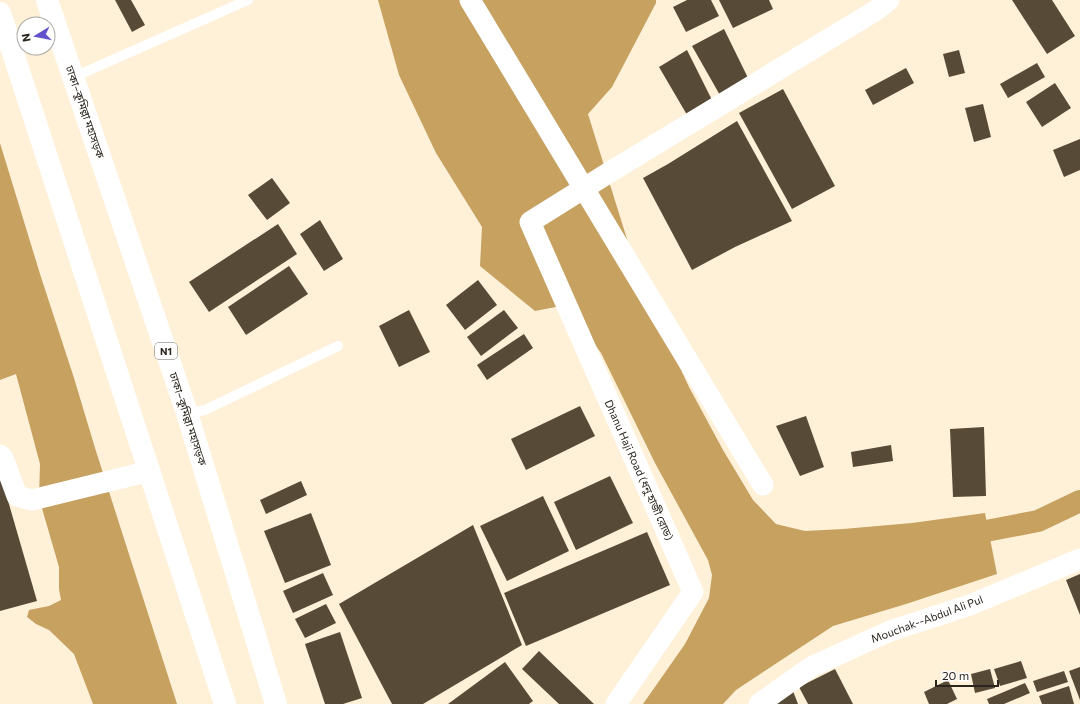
<svg xmlns="http://www.w3.org/2000/svg" width="1080" height="704" font-family="Commissioner,'Noto Sans Bengali',sans-serif">
<rect width="100%" height="100%" fill="#fff0d8"/>
<!-- water -->
<g fill="#c6a160">
<polygon points="378,0 656,0 656,3 612,87 588,114 641,284 689,387 723,450 753,500 776,524 805,531 843,529 912,523 985,513 997,574 906,604 833,626 736,690 723,704 643,704 685,644 709,598 712,575 708,560 655,463 601,353 566,305 535,311 480,266 482,227 436,153 399,75"/>
<polygon points="0,143 40,274 74,378 95,448 177,704 93,704 74,654 49,630 36,624 27,617 29,610 49,606 61,600 59,589 59,567 39,498 40,464 16,374 0,380"/>
</g>
<g fill="none" stroke-linecap="round" stroke-linejoin="round">
<!-- canal -->
<polyline stroke="#c6a160" stroke-width="22" points="960,536 1038,521 1080,501"/>
</g>
<!-- building -->
<g fill="#574b37">
<polygon points="115,0 131,0 145,25 132,32"/>
<polygon points="687,0 711,0 719,16 686,32 673,7"/>
<polygon points="719,0 769,0 773,9 733,28"/>
<polygon points="1012,0 1052,0 1075,36 1047,54"/>
<polygon points="724,29 751,84 725,104 692,46"/>
<polygon points="687,50 714,104 690,120 659,67"/>
<polygon points="959,50 965,73 949,77 943,54"/>
<polygon points="1037,63 1045,77 1008,98 1000,84"/>
<polygon points="906,68 914,83 873,105 865,90"/>
<polygon points="1055,83 1071,108 1042,127 1026,102"/>
<polygon points="783,89 835,186 792,209 739,113"/>
<polygon points="983,104 991,137 974,142 965,108"/>
<polygon points="737,121 792,221 735,247 692,270 643,178 668,164"/>
<polygon points="1080,139 1080,170 1064,177 1053,150"/>
<polygon points="272,178 290,203 267,220 248,195"/>
<polygon points="320,220 343,259 324,271 300,234"/>
<polygon points="278,224 297,254 209,312 189,282"/>
<polygon points="289,266 308,294 246,335 228,307"/>
<polygon points="478,280 497,305 465,330 446,305"/>
<polygon points="409,310 430,352 399,367 379,326"/>
<polygon points="504,310 518,328 481,356 467,337"/>
<polygon points="524,334 533,348 487,380 477,365"/>
<polygon points="580,406 595,436 526,470 511,439"/>
<polygon points="806,416 824,467 800,476 776,426"/>
<polygon points="984,427 986,496 953,497 950,429"/>
<polygon points="891,445 893,461 853,467 851,452"/>
<polygon points="0,473 37,601 0,611"/>
<polygon points="610,476 633,523 576,550 554,502"/>
<polygon points="301,481 307,495 266,514 260,500"/>
<polygon points="543,496 569,551 507,581 480,526"/>
<polygon points="311,513 331,565 285,583 264,531"/>
<polygon points="473,525 522,645 423,704 392,704 339,604"/>
<polygon points="647,532 670,585 526,646 504,593"/>
<polygon points="323,573 333,595 293,613 283,591"/>
<polygon points="1080,574 1080,615 1066,580"/>
<polygon points="326,604 336,623 305,638 295,619"/>
<polygon points="340,632 362,698 343,704 325,704 305,644"/>
<polygon points="539,651 594,704 559,704 522,669"/>
<polygon points="1021,661 1027,678 1000,686 994,669"/>
<polygon points="505,662 533,701 529,704 448,704"/>
<polygon points="1080,667 1080,700 1069,671"/>
<polygon points="835,669 853,704 808,704 799,687"/>
<polygon points="990,669 995,688 975,693 971,674"/>
<polygon points="1064,671 1068,682 1037,692 1033,681"/>
<polygon points="948,680 957,699 947,704 929,704 924,692"/>
<polygon points="1025,683 1030,693 1004,704 989,704 987,699"/>
<polygon points="1069,686 1074,704 1042,704 1039,696"/>
<polygon points="793,691 798,704 766,704"/>
</g>
<g fill="none" stroke-linecap="round" stroke-linejoin="round">
<!-- service -->
<g stroke="#fff" stroke-width="10">
<polyline points="74,77 248,0"/>
<polyline points="187,413 205,410 338,346"/>
</g>
<!-- minor -->
<g stroke="#fff" stroke-width="21">
<polyline points="470,0 763,485"/>
<polyline points="0,455 3,458 17,496 32,500 150,471"/>
<polyline points="616,704 693,592 530,222 610,172 875,11 889,0"/>
<polyline points="759,704 811,667 890,631 970,605 1080,559"/>
</g>
<!-- trunk -->
<g stroke="#fff" stroke-width="22">
<polyline points="47,0 187,413 276,704"/>
<polyline points="0,13 225,704"/>
</g>
</g>
<g text-anchor="middle" stroke-width="4" stroke-linejoin="round" paint-order="stroke">
<!-- shield labels -->
<rect fill="#fff" stroke="#6b6661" stroke-width="1" x="155" y="343" width="22" height="16" rx="3"/>
<g font-size="10" font-weight="bold" fill="#2b251d">
<text x="166" y="355">N1</text>
</g>
<!-- street labels -->
<g font-size="11" fill="#2b251d" stroke="#fff">
<text transform="translate(85 112) rotate(71)" y="4">ঢাকা–কুমিল্লা মহাসড়ক</text>
<text transform="translate(188 419) rotate(72)" y="4">ঢাকা–কুমিল্লা মহাসড়ক</text>
<text transform="translate(639 470) rotate(66)" y="4">Dhanu Haji Road (ধনু হাজী রোড)</text>
<text transform="translate(927 619) rotate(-20)" y="4">Mouchak--Abdul Ali Pul</text>
</g>
</g>
<!-- north arrow -->
<g transform="translate(36 36) rotate(260)"><circle r="19" fill="#ffffff" stroke="#aaa8a5"/>
<path d="M0-3L7 15L0 10L-7 15Z" fill="#6253cc"/>
<text y="-6" font-size="11" font-weight="bold" text-anchor="middle" fill="#2b251d">N</text>
</g>
<!-- scale -->
<path d="M936 680v6h62v-6" fill="none" stroke="#2b251d" stroke-width="2"/>
<text x="942" y="680" font-size="12" fill="#2b251d" stroke="#ffffff" stroke-width="3" paint-order="stroke">20 m</text>
</svg>
